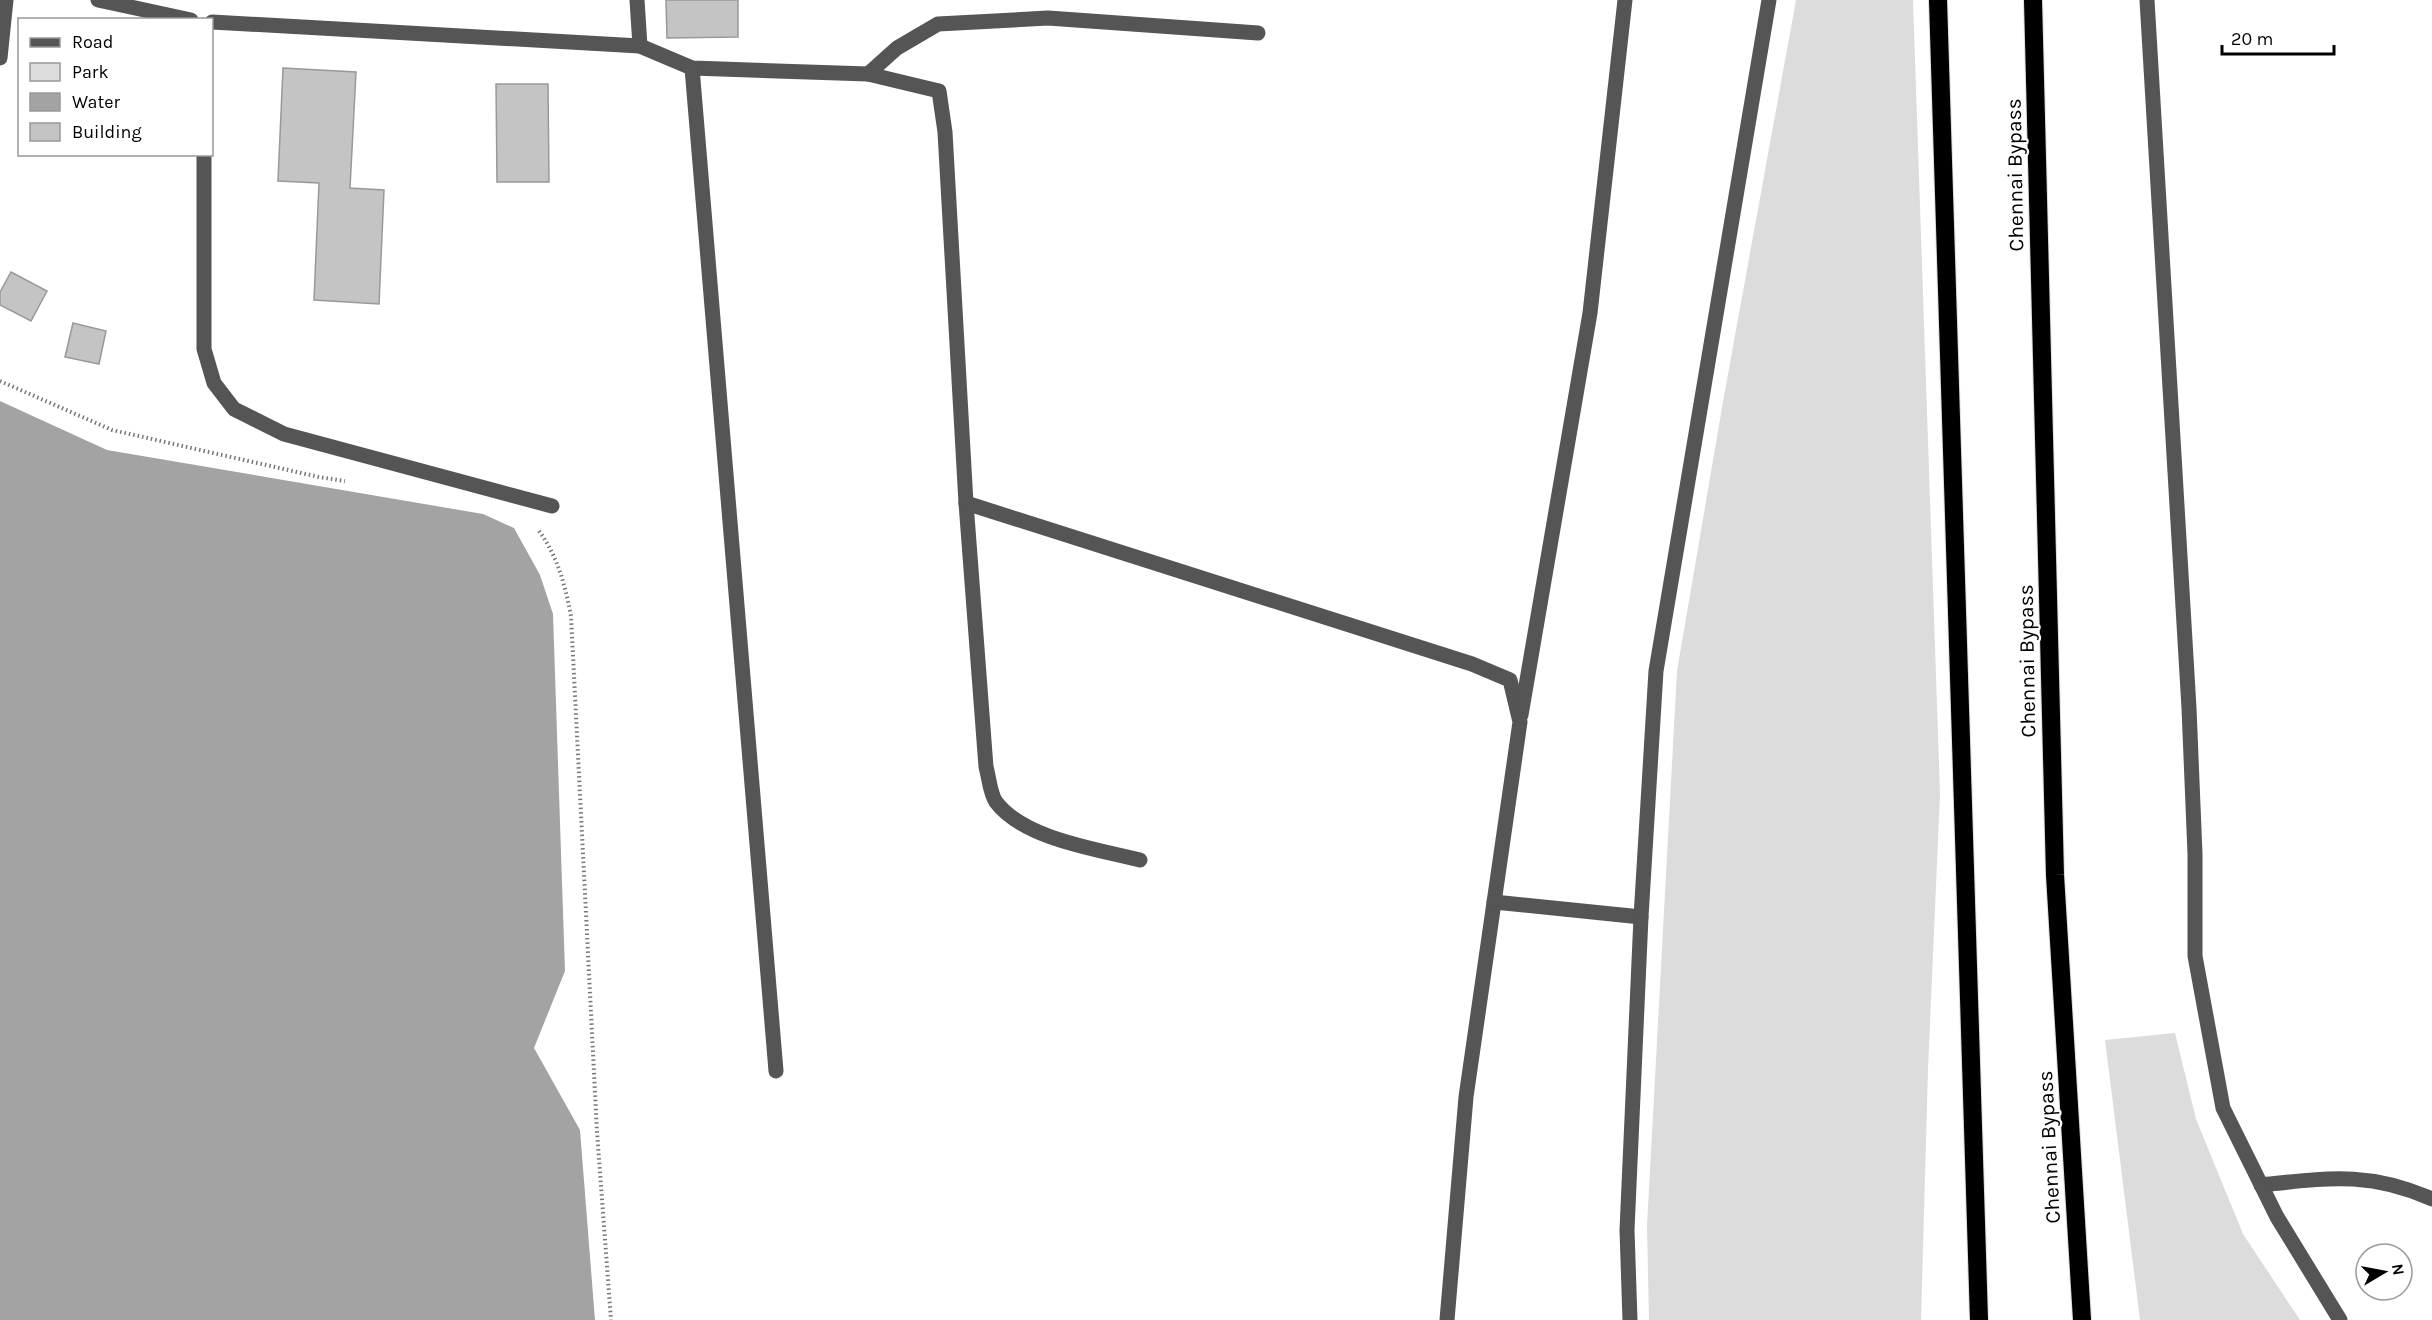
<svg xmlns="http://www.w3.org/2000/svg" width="2432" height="1320" font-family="Karla,sans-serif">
<rect width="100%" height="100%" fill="#fff"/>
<!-- green -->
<g fill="#dcdcdc">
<polygon points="1796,0 1913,0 1940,794 1928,1069 1921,1320 1649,1320 1647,1226 1677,671 1724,396"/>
<polygon points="2175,1033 2196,1119 2243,1234 2300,1320 2140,1320 2105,1040"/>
</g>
<!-- water -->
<polygon fill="#a3a3a3" points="0,401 107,450 483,514 514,528 540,575 553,614 565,971 534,1048 580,1130 595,1320 0,1320"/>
<!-- building -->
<g fill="#c4c4c4" stroke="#999" stroke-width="1.5">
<polygon points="666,0 738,0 738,37 667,38"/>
<polygon points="283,68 356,72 350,188 384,190 379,304 314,300 319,183 278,181"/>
<polygon points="496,84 548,84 549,182 497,182"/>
<polygon points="11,272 47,291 31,321 0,305 0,292"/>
<polygon points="73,323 106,331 99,364 65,357"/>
</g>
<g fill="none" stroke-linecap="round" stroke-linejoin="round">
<!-- highway casing -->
<g stroke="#dbdbdb" stroke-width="20">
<g id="highway">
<polyline points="1938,0 1979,1320"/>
<polyline points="2033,0 2055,875 2082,1320"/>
</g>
</g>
<!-- path -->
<g stroke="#777" stroke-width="4" stroke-dasharray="1.5 3" stroke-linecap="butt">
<polyline points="0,381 112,430 319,477 345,481"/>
<path d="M 539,531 C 558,557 565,585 571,616 L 597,1132 L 611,1320"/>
</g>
<!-- minor -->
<g stroke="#555" stroke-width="15">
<polyline points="98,0 191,20"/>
<polyline points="637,0 640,46"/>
<polyline points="2147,0 2189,708 2195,854 2195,956 2223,1108 2277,1217 2340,1320"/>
<path d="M 212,22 L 640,46 L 692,68 L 868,74 L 939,91 L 945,132 L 966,503 L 986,767 C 989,777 990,794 996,802 C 1024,839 1096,849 1140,860"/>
<polyline points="0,58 6,0"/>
<polyline points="692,68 776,1071"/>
<polyline points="868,74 897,48 938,24 1048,18 1258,33"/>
<polyline points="204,154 204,349 214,383 234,409 284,434 552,506"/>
<polyline points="966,503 1472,664 1510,680 1520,722 1466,1097 1447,1320"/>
<polyline points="1521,715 1590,313 1625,0"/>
<polyline points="1494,902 1641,917"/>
<path d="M 2261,1185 C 2328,1178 2369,1171 2432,1199"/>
<polyline points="1630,1320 1627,1230 1641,917 1656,671 1769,0"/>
</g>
<!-- highway -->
<use href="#highway" stroke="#000" stroke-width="18"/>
</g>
<g text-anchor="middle" stroke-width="4.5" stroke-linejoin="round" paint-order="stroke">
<!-- street labels -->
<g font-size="21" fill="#000" stroke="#fff">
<text transform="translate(2015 175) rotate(-91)" y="7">Chennai Bypass</text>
<text transform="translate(2027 661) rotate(-91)" y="7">Chennai Bypass</text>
<text transform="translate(2049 1147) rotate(-93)" y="7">Chennai Bypass</text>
</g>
</g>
<!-- legend -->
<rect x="18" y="18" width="195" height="138" fill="#ffffff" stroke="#999999" stroke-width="1.5"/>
<rect x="30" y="38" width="30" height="9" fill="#555555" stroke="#999999" stroke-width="1.5"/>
<text x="72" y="48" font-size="18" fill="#000000">Road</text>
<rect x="30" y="63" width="30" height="18" fill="#dcdcdc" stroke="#999999" stroke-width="1.5"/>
<text x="72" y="78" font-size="18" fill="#000000">Park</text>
<rect x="30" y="93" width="30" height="18" fill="#a3a3a3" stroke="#999999" stroke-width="1.5"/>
<text x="72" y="108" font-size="18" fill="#000000">Water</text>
<rect x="30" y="123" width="30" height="18" fill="#c4c4c4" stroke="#999999" stroke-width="1.5"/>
<text x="72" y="138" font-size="18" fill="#000000">Building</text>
<!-- north arrow -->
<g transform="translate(2384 1272) rotate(80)"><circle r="28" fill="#ffffff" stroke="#999999" stroke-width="1.5"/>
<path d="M0-4.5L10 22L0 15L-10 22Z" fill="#000000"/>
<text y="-9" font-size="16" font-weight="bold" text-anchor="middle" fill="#000000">N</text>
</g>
<!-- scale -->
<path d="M2222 45v9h112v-9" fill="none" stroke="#000000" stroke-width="3"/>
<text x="2231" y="45" font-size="18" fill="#000000" stroke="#ffffff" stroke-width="4.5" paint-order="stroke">20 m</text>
</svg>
